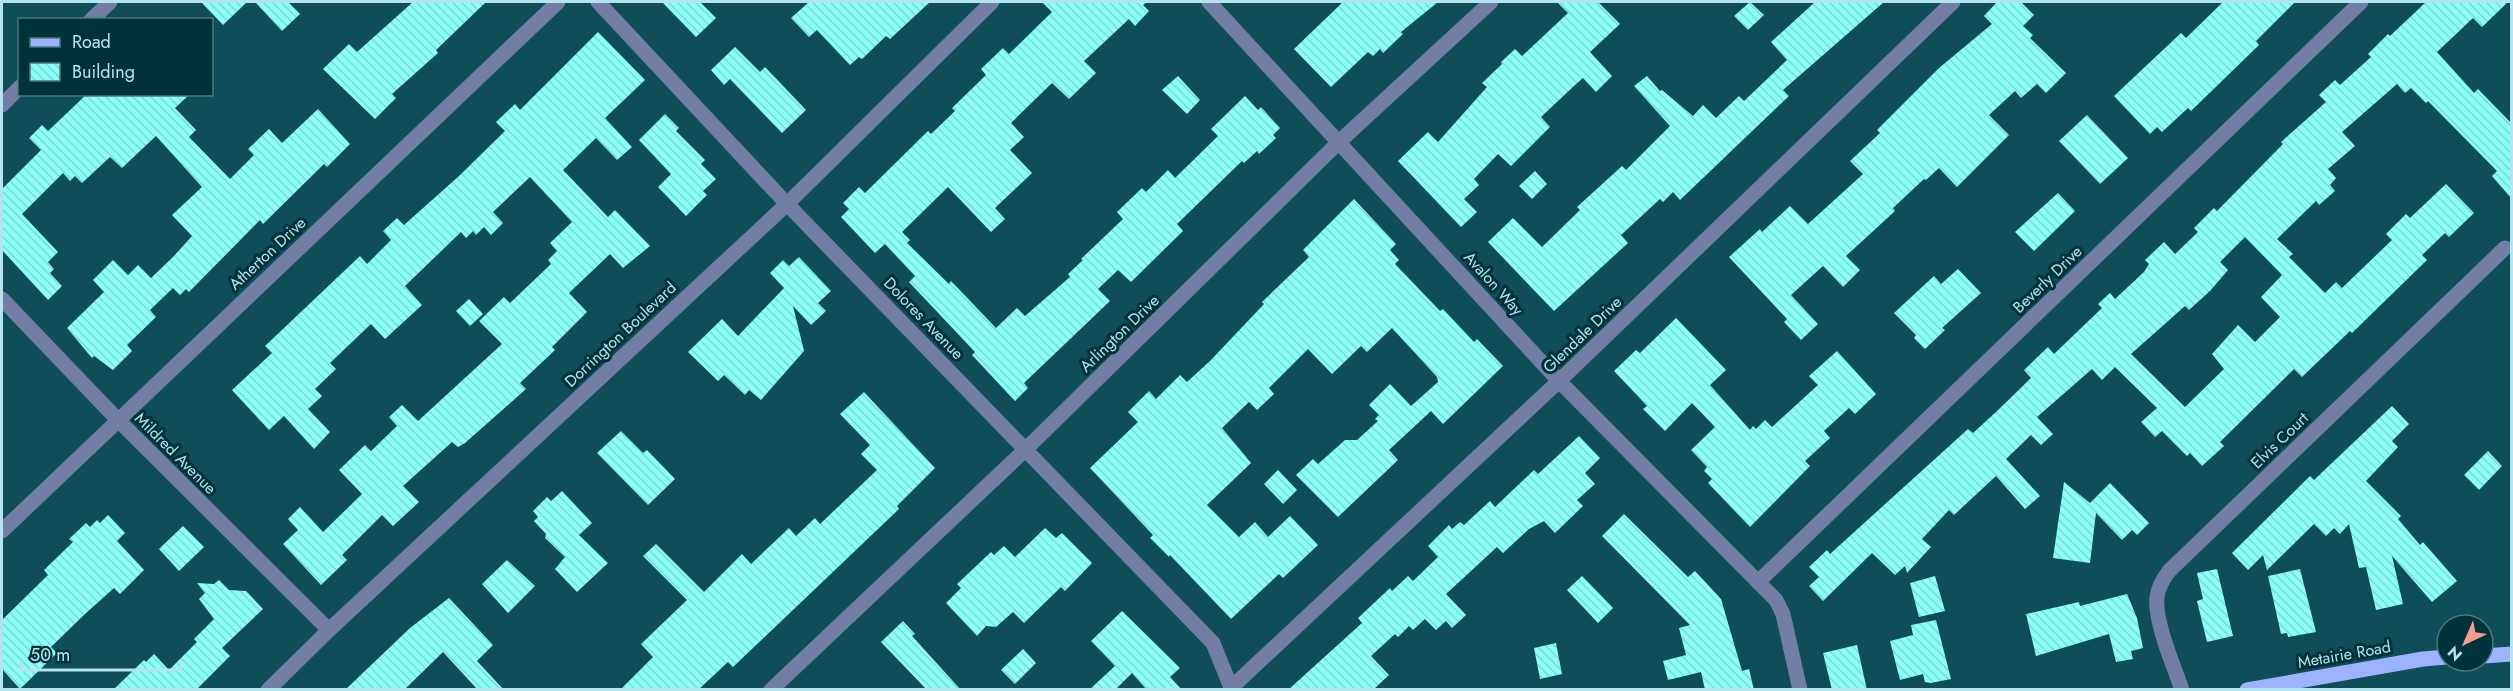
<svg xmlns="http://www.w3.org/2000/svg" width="2513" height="691" font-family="Jost,sans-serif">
<defs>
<pattern id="building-back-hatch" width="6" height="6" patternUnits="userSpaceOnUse" patternTransform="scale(1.5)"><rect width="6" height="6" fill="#8cfef8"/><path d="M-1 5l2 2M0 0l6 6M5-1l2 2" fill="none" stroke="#7bd9d5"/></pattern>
</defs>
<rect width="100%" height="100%" fill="#0f4e58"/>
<!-- building -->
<g fill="url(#building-back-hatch)" fill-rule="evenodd">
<polygon points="201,2 247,2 223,25"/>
<polygon points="255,2 288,2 300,14 282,31"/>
<polygon points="413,2 486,2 436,50 438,53 392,94 396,98 375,119 323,69 349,44 357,52"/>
<polygon points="662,2 700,2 716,18 696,37"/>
<polygon points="809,2 930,2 890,39 886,36 862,59 859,57 850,65 817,30 809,37 791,18"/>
<polygon points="1042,2 1147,2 1143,5 1149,11 1135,26 1129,19 1084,61 1096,73 1069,99 1052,83 1011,123 1024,137 1010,150 1032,173 995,208 1005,219 991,232 948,187 902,232 910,240 907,243 949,284 951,281 996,328 1017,308 1025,316 1070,277 1068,274 1083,260 1081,259 1123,219 1117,212 1142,188 1146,192 1168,170 1175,178 1218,136 1211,129 1245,96 1258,110 1261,107 1280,128 1273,135 1276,138 1259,154 1257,151 1244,163 1242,161 1177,224 1183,231 1131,282 1118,270 1098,289 1110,301 1024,383 1028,388 1015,401 972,355 975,352 909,282 915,276 885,244 875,253 841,217 849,209 843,203 859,187 865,193 928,131 931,134 955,111 952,108 986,75 981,69 1003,48 1009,54 1052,12"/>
<polygon points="1343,2 1438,2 1401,32 1403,34 1383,53 1380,49 1373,56 1368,52 1331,87 1294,49"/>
<polygon points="1557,2 1598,2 1620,24 1590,52 1612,76 1596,92 1583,78 1574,86 1541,117 1550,127 1511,166 1498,154 1474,179 1479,185 1464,199 1477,212 1461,227 1398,161 1428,132 1438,142 1487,87 1482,83 1502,64 1501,62 1515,49 1522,56 1568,13"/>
<polygon points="1750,2 1764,15 1748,30 1734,16"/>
<polygon points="1815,2 1884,2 1783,90 1789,96 1680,200 1673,192 1663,202 1660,199 1621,235 1628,243 1554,311 1488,242 1513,218 1542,247 1580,210 1577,207 1622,166 1626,170 1670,126 1634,86 1647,76 1660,91 1662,90 1693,116 1703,105 1716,118 1739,96 1744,101 1787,60 1771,42"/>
<polygon points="1997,2 2021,2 2034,15 2023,26 2033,35 2030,38 2066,73 2046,93 2037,84 2021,98 2015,91 1989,115 2009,135 1957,187 1939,168 1926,180 1924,179 1893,208 1895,211 1846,256 1860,270 1843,287 1823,266 1791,295 1818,324 1801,340 1784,322 1787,319 1729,257 1760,229 1762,232 1790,206 1808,224 1863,174 1850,161 1880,133 1877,130 1939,68 1992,24 1984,16"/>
<polygon points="2223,2 2295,2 2256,41 2259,45 2191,111 2188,108 2162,132 2157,127 2150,134 2114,96 2181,33 2186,38"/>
<path d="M 2426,2 L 2508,2 L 2482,27 L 2473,18 L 2437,52 L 2474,93 L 2478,89 L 2511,123 L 2511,198 L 2492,176 L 2497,171 L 2428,101 L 2426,103 L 2411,88 L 2405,93 L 2397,84 L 2342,132 L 2355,146 L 2328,169 L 2336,178 L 2330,185 L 2335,191 L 2319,205 L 2316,201 L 2277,239 L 2293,254 L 2289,257 L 2325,293 L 2336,282 L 2342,288 L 2392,240 L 2386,234 L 2406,214 L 2410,218 L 2446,184 L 2474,213 L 2449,237 L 2445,233 L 2422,255 L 2427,260 L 2352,333 L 2350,331 L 2302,377 L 2294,369 L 2220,442 L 2224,446 L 2202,466 L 2190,453 L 2187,456 L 2162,431 L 2155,437 L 2141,422 L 2157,408 L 2115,367 L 2102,380 L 2092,369 L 2037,417 L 2053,434 L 2041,445 L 2031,435 L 2006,459 L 2040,496 L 2025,509 L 1996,476 L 1954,515 L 1949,510 L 1922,539 L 1931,547 L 1907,573 L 1905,566 L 1895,575 L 1872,553 L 1823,601 L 1809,586 L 1819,577 L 1809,567 L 1827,550 L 1830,554 L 1968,429 L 1973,433 L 1996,412 L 2031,378 L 2024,370 L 2048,347 L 2054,354 L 2102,308 L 2098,304 L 2110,293 L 2115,299 L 2144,272 L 2149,264 L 2145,260 L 2164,242 L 2175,254 L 2198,232 L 2194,228 L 2214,208 L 2217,211 L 2283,144 L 2281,142 L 2326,102 L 2319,95 L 2335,80 L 2340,85 L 2371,57 L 2368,54 L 2388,34 L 2390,36 ZM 2245,237 L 2282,275 L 2261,297 L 2280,317 L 2255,342 L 2238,325 L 2212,354 L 2224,369 L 2185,407 L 2131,354 L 2185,306 L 2189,310 L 2210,291 L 2228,270 L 2220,262 Z"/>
<polygon points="598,32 645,80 605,118 632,147 617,160 596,138 563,170 608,217 615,210 650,246 623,268 610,254 569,293 587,312 552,347 555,350 520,383 526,389 465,443 458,447 452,442 403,486 419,502 393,526 382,515 342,555 347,560 321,585 283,544 298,530 288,519 300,507 323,532 362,494 339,470 365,445 371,451 397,426 389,417 402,405 418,421 502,344 479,321 504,297 510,303 551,264 548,260 557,251 550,243 572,222 530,177 493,212 503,223 491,235 484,227 476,235 473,231 466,238 461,232 405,286 422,305 385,339 371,324 330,363 336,369 315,389 322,396 308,409 330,432 314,449 284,416 269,430 232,390 272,353 265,346 360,256 367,264 391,240 383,231 397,218 404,225 459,176 505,131 496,122 515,104 520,110"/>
<polygon points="735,47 760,72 765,67 806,110 782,133 730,79 724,85 711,70"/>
<polygon points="1178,76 1200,100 1187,114 1162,90"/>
<polygon points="87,94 190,94 175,108 196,130 189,137 230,179 254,155 248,149 269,129 282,143 318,109 350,144 327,167 324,164 263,224 260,220 189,292 186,289 180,295 173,288 150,310 156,317 127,345 132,351 113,370 94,356 92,358 67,328 104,292 93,280 113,260 128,275 138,265 151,278 173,257 192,236 172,215 202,187 156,136 122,168 110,157 82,183 75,176 70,181 63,173 22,214 58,252 48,262 54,269 50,273 62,286 48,300 2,250 2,189 41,150 29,138 42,125 48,131"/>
<polygon points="665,114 679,128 676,131 705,160 701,164 716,179 703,191 707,195 686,216 658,187 671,174 639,140"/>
<polygon points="2087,115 2128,158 2100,184 2059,141"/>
<polygon points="1535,171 1547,184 1532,199 1519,186"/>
<polygon points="2058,193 2075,211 2034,251 2015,232"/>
<polygon points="1354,199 1396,244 1390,250 1399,260 1395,264 1440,311 1443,309 1474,342 1477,339 1503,366 1443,424 1431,411 1389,450 1398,460 1338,517 1296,475 1313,459 1318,464 1345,440 1357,440 1378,421 1375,419 1379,415 1369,405 1390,384 1411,406 1438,382 1437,377 1392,328 1367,352 1361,346 1332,374 1308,349 1269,388 1274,394 1257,410 1249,402 1222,428 1251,463 1207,505 1239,537 1255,522 1268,537 1290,516 1318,545 1283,578 1279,574 1231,619 1170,555 1169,557 1150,538 1153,535 1090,468 1138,422 1128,412 1149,391 1156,399 1180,375 1187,382 1211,360 1264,304 1262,302 1309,257 1303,250"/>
<polygon points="799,257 831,291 818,303 826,311 811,325 793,306 804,351 761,400 749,390 745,395 724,375 718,381 688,352 722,319 738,336 784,288 770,273 783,260 789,266"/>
<polygon points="1958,269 1981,293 1942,328 1945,330 1925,349 1914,338 1916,335 1894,313 1934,276 1941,284"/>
<polygon points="469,299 483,314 470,326 456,311"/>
<polygon points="1676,318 1726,370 1710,385 1750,430 1753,426 1756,429 1765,420 1772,427 1818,385 1809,376 1837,351 1876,394 1855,414 1849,408 1824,431 1830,438 1805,461 1810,466 1750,527 1708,483 1712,479 1704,471 1707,467 1691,450 1715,427 1692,403 1665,431 1643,409 1647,406 1614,371 1636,350 1640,353"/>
<polygon points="864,392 935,468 897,506 899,509 733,667 728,662 698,690 620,690 653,657 641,644 687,600 643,556 656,544 704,592 742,554 751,564 789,528 796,536 815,518 820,524 877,470 861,454 870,445 840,414"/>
<polygon points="2392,406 2409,424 2392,441 2398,447 2366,481 2401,516 2398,519 2420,545 2423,542 2457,581 2432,602 2392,556 2403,604 2376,610 2366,567 2359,568 2349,524 2340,534 2334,528 2326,536 2314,524 2267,570 2263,555 2248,570 2232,553 2310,476 2314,480"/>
<polygon points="621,431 643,453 647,450 675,479 648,505 597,453"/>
<polygon points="1579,436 1600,458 1585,473 1595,484 1577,500 1583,506 1555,533 1544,521 1529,529 1503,553 1497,547 1446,594 1466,615 1452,628 1446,621 1436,630 1425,619 1413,630 1409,626 1398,637 1395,634 1371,656 1389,675 1373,690 1288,690 1362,623 1358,618 1390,588 1392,591 1408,576 1413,581 1438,557 1428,546 1449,525 1452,529 1460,522 1464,525 1490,501 1495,507 1534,470 1538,474"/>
<polygon points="2488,451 2502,466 2479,490 2464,475"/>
<polygon points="1278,470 1297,490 1283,504 1264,484"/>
<polygon points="2064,482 2090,503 2110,483 2149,523 2137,535 2132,530 2122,540 2096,513 2090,563 2053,558"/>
<polygon points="562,491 592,523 579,535 608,563 577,592 555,569 565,557 545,538 546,534 534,521 538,517 533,511 547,497 551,501"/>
<polygon points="1624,514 1688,577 1695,571 1721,599 1742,671 1749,669 1754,690 1705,690 1701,672 1668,680 1663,661 1686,655 1679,628 1690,625 1602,536"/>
<polygon points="108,515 125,533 117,541 144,570 120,594 114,588 85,614 51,647 57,653 20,689 2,669 2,620 48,575 44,570 73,542 69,539 86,523 90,527 97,520 100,523"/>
<polygon points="183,526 204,547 179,571 159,549"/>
<polygon points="1045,528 1056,538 1062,533 1092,563 1065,591 1061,587 1024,623 1013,612 996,627 986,626 977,636 946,603 961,588 957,584 991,552 994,555 1004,546 1015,557"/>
<polygon points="507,560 535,586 508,613 482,584"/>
<polygon points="2217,569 2233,636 2207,642 2197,601 2203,599 2197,573"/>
<polygon points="2300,569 2316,632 2288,637 2287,633 2281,634 2268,576"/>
<polygon points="1582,576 1613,608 1598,623 1567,590"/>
<polygon points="1935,576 1945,611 1919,617 1910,583"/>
<polygon points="219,580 229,590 246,591 263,609 222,648 230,656 196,690 113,690 144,660 146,662 154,654 169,670 197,642 194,639 214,619 199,599 205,593 197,583 214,584"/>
<polygon points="2127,594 2137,618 2143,648 2131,651 2133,659 2116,662 2109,634 2036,656 2026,614 2079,602 2080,606"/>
<polygon points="449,598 493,645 477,661 504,690 478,690 443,652 404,690 345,690 410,628"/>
<polygon points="1122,611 1180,668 1170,677 1182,690 1147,690 1132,673 1115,690 1089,690 1115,666 1091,641"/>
<polygon points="1936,620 1951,679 1931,683 1925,682 1923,674 1900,680 1890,641 1913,635 1911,625"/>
<polygon points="903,621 915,634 912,636 961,690 927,690 881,642"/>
<polygon points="1556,643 1562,674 1540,679 1534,648"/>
<polygon points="1857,645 1867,690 1832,690 1823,653"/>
<polygon points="1023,649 1036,663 1015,684 1001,670"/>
</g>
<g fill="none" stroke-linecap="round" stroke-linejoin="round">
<!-- minor -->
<g stroke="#727ea3" stroke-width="15">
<polyline points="598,2 787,204 1213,643 1232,690"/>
<polyline points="1209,2 1559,381 1776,600 1783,614 1800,690"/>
<polyline points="91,20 110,2"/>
<polyline points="2,105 20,87"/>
<polyline points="2,299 117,419 329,630"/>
<polyline points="2,531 558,2"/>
<polyline points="1758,582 2361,2"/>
<polyline points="1232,687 1559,381 1953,2"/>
<polyline points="268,690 329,630 787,204 992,2"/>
<polyline points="771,690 1026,449 1340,141 1491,2"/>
<path d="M 2182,690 C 2174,666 2154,621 2157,597 C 2158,587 2163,579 2169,571 L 2505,248"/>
</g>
<!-- major -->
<g stroke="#9db3ff" stroke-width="15">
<polyline points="2483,656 2512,654"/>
<polyline points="2247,690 2423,659 2447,657"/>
</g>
</g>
<g text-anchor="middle" stroke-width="6" stroke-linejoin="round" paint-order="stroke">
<!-- street labels -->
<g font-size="16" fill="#b4e4ee" stroke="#00323a">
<text transform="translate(267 253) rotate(-43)" y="6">Atherton Drive</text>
<text transform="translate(2047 279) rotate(-44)" y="6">Beverly Drive</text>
<text transform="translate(1494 283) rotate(48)" y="6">Avalon Way</text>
<text transform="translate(924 318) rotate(46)" y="6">Dolores Avenue</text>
<text transform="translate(1119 333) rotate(-44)" y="6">Arlington Drive</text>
<text transform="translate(620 334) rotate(-43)" y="6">Dorrington Boulevard</text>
<text transform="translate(1582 334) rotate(-44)" y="6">Glendale Drive</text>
<text transform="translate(2279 440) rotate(-44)" y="6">Elvis Court</text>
<text transform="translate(176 453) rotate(45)" y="6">Mildred Avenue</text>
<text transform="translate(2344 654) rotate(-10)" y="6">Metairie Road</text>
</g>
</g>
<!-- border -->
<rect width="2513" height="691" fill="none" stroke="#b4e4ee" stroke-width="6"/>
<!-- legend -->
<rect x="18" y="18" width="195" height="78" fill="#00323a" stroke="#487982" stroke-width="1.5"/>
<rect x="30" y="38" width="30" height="9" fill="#9db3ff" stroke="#487982" stroke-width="1.5"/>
<text x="72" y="48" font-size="18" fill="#b4e4ee">Road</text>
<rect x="30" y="63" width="30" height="18" fill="url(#building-back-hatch)" stroke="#487982" stroke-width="1.5"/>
<text x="72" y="78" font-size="18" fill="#b4e4ee">Building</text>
<!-- north arrow -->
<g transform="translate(2465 643) rotate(224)"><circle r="28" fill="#00323a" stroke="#487982" stroke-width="1.5"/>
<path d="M0-4.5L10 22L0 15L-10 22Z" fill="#f49d8d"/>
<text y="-9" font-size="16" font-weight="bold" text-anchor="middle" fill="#b4e4ee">N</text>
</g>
<!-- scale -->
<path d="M21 661v9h160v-9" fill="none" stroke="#b4e4ee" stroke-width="3"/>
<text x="30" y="661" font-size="18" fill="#b4e4ee" stroke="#00323a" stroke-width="4.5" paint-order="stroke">50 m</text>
</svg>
